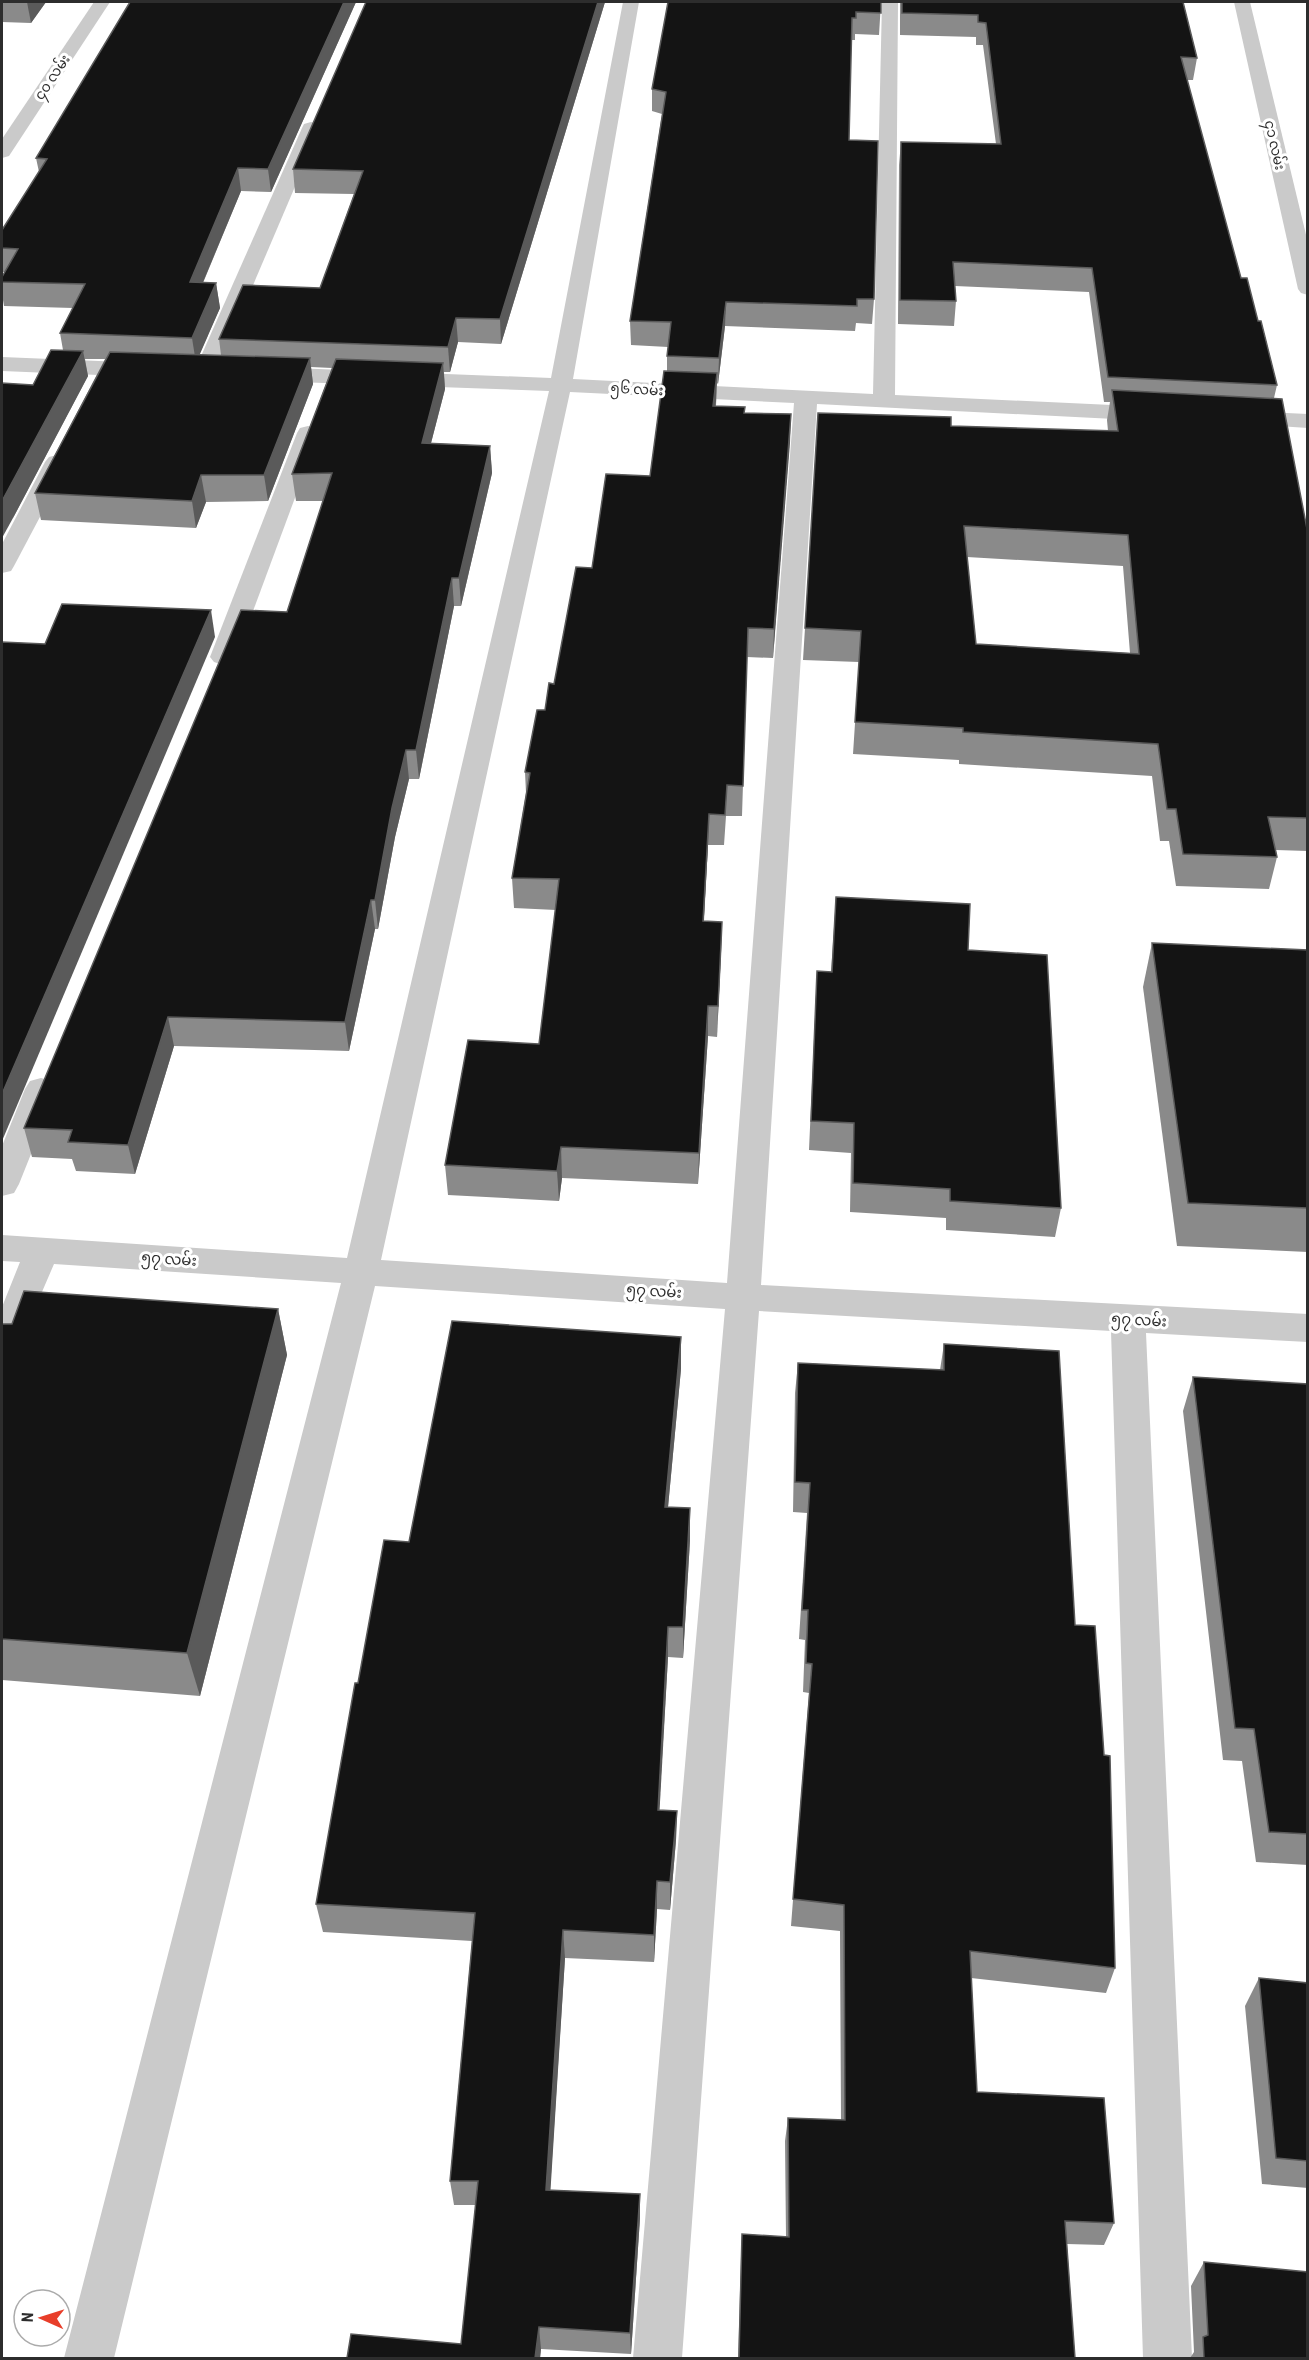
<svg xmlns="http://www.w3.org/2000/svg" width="1309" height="2360" font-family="'Roboto Condensed','Noto Sans Myanmar',sans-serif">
<rect width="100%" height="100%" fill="#fff"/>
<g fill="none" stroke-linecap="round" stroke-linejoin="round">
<!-- minor -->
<g fill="#cacaca" fill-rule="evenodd">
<polygon points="94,2 110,2 9,156 2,158 2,139"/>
<path d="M 623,2 L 639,2 L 573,379 L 873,394 L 882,2 L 898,2 L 895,395 L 1154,407 L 1162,409 L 1165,414 L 1162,419 L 1154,421 L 817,404 L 761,1285 L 1308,1314 L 1308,1342 L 1146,1333 L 1192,2358 L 1143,2358 L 1111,1331 L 759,1311 L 682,2358 L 633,2358 L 725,1309 L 375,1286 L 114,2358 L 64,2358 L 341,1283 L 54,1264 L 14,1357 L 2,1361 L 2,1307 L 20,1262 L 2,1261 L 2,1235 L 347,1258 L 549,391 L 267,381 L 259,379 L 256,374 L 259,369 L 267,367 L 551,378 ZM 570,392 L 794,403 L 727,1283 L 381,1260 Z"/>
<polygon points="1234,2 1250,2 1308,243 1308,295 1301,293 1298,289"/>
<polygon points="311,122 318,124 320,128 216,372 213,377 205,379 197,377 194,372 302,128 304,124"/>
<polygon points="2,357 147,363 155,365 158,370 155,375 147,377 2,371"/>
<polygon points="1241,411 1308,414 1308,428 1233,423 1230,418 1233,413"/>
<polygon points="308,426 316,428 319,433 236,657 232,662 223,665 214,662 210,657 297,433 300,428"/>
<polygon points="57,455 65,457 69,462 14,566 11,571 2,573 2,544 45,462 49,457"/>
<polygon points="41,1078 52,1081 57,1089 19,1184 14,1193 2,1196 2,1146 25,1089 30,1081"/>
</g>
</g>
<!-- wall -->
<g fill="#8a8a8a" fill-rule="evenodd">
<polygon points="2,2 46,2 31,23 2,22"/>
<polygon points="356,2 271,192 241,191 203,283 216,283 220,308 199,355 221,355 219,339 320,288 354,194 295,193 293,169 605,2 501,344 458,342 450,372 444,372 445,389 431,443 490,446 492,473 461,606 454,606 419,779 409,779 395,837 378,929 375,929 349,1051 174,1046 135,1174 76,1171 72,1159 32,1157 24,1128 287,612 323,501 296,501 292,474 332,368 311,367 313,384 268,501 206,502 196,528 41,520 35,493 105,359 85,359 88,376 13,518 33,385 63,350 60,333 73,308 4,306 2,294 2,277 5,272 2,272 2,230 39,172 36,158"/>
<polygon points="881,2 879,35 855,34 855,40 851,40 849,140 874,299 872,324 856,323 855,331 725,326 718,384 717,383 716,406 744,413 791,414 773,658 747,657 742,816 726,816 724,845 708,845 704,921 722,922 721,953 717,1037 708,1036 698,1184 562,1178 559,1201 448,1195 445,1165 539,1044 556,910 514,908 512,878 526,793 525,772 592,568 650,476 667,371 667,356 668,347 631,345 630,321 662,114 652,111 652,89"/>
<path d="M 900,2 L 1183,2 L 1197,58 L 1193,80 L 1187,80 L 1241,278 L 1258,321 L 1277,385 L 1274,398 L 1308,534 L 1308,851 L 1276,850 L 1277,857 L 1269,889 L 1176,886 L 1169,841 L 1160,841 L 1152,776 L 959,764 L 959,760 L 853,754 L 859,662 L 803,660 L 805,628 L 951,426 L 1108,431 L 1107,420 L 1110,402 L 1104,402 L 1089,292 L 955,286 L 956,301 L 954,326 L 898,324 L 899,165 L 901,142 L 996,144 L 983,45 L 976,45 L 976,37 L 900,35 ZM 967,557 L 1123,566 L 1130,653 L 976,644 Z"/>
<polygon points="836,897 968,950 1061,1208 1055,1237 946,1230 946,1218 850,1212 851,1153 809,1150 817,971 831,972"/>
<polygon points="1152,943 1308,950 1308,1252 1177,1246 1143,987"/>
<polygon points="278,1309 287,1355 200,1696 2,1680 2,1324 12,1324"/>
<polygon points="944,1344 1075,1625 1115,1968 1106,1993 971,1978 977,2092 1114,2223 1104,2245 1067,2244 1075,2358 738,2358 741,2256 742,2234 786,2237 785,2141 788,2118 841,2120 840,1931 791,1926 809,1693 803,1692 805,1640 799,1639 807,1513 793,1512 795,1393 798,1363 940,1370"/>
<polygon points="681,1369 668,1507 690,1540 683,1658 668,1657 659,1810 677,1811 676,1840 670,1910 657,1909 654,1962 565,1958 550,2190 640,2194 640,2218 631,2354 541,2349 540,2358 347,2358 461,2344 476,2205 454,2205 450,2181 472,1941 323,1932 316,1904 358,1683 409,1542"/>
<polygon points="1193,1377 1308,1384 1308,1865 1256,1862 1242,1761 1223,1760 1183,1411"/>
<polygon points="1259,1978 1308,1983 1308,2188 1262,2184 1245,2006"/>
<polygon points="1204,2262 1308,2358 1190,2358 1194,2352 1191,2286"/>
</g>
<!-- shaded-wall -->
<g fill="#5a5a5a">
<polygon points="27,2 46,2 31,23"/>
<polygon points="344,2 356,2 271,192 268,169"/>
<polygon points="598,2 605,2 501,344 500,319"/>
<polygon points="238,168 241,191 193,306 190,282"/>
<polygon points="216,283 220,308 196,363 192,338"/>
<polygon points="726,302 725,326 718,384 719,358"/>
<polygon points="456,318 458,342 450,372 448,347"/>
<polygon points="83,351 88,376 13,518 2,538 2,501"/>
<polygon points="310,358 313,384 268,501 264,475"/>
<polygon points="443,363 445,389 424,470 422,443"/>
<polygon points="717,373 716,401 712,434 713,406"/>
<polygon points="791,414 790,443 773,658 774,629"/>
<polygon points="490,446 492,473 461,606 459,578"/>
<polygon points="201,475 206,502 196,528 192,501"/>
<polygon points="452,578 454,606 419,779 416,750"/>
<polygon points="211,610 215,637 2,1141 2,1094"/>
<polygon points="406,750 409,779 395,837 378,929 375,900 392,808"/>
<polygon points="709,814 708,845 702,952 703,921"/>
<polygon points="371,900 375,929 349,1051 345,1022"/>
<polygon points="722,922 721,953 717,1037 718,1006"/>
<polygon points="708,1006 708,1036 698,1184 699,1153"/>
<polygon points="168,1017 174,1046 135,1174 128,1145"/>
<polygon points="561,1147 562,1178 559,1201 557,1171"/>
<polygon points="278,1309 287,1355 200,1696 187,1653"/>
<polygon points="681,1337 681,1369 665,1539 665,1507"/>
<polygon points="690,1508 690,1540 683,1658 683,1627"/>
<polygon points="668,1627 668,1657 658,1839 658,1810"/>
<polygon points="677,1811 676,1840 670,1910 670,1882"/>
<polygon points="657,1881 657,1909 654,1962 654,1935"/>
<polygon points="563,1930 565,1958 549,2214 546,2190"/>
<polygon points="640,2194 640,2218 631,2354 630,2333"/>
<polygon points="539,2327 541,2349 540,2358 535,2358"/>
</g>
<!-- building -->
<g fill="#141414" stroke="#5a5a5a" stroke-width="1.5" fill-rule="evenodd">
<polygon points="130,2 344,2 268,169 238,168 190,282 216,283 192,338 60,333 85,284 2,282 2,277 18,249 2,248 2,230 47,159 36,158"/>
<polygon points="366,2 598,2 500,319 456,318 448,347 219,339 243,285 320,288 363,171 293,169"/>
<polygon points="668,2 881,2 881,13 856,12 856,18 852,18 849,140 878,141 874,299 857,299 857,306 726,302 719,358 667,356 671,322 630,321 666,92 652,89"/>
<polygon points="902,2 1183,2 1197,58 1181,57 1241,278 1247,278 1258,321 1261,321 1277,385 1108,377 1092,268 953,262 956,301 900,300 901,142 1001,144 986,23 978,22 978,15 902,13"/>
<polygon points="51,350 83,351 2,501 2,383 33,385"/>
<polygon points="110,352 310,358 264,475 201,475 192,501 35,493"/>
<polygon points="336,359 443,363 422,443 490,446 459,578 452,578 416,750 406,750 392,808 375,900 371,900 345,1022 168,1017 128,1145 68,1142 72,1130 24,1128 241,610 287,612 332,473 292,474"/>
<polygon points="664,371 717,373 713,406 745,407 744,413 791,414 774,629 748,628 743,786 727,785 725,815 709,814 703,921 722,922 718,1006 708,1006 699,1153 561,1147 557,1171 445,1165 468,1040 539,1044 559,879 512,878 530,773 525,772 537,710 545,710 549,683 554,684 576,567 592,568 606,474 650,476"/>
<path d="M 1112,390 L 1282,399 L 1308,534 L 1308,818 L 1268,817 L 1277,857 L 1183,854 L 1176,809 L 1167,809 L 1158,744 L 963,732 L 963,728 L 855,722 L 861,631 L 805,628 L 818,413 L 951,417 L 951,426 L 1118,431 ZM 964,526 L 1128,535 L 1139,654 L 976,644 Z"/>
<polygon points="62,604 211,610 2,1094 2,642 45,644"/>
<polygon points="836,897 970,904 968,950 1047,955 1061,1208 950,1201 950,1189 853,1183 854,1123 811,1121 817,971 832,972"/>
<polygon points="1152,943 1308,950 1308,1208 1188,1203"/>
<polygon points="24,1291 278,1309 187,1653 2,1639 2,1324 12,1324"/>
<polygon points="452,1321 681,1337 665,1507 690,1508 683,1627 668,1627 658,1810 677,1811 670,1882 657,1881 654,1935 563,1930 546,2190 640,2194 630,2333 539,2327 535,2358 347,2358 351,2334 461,2344 478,2181 450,2181 475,1913 316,1904 355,1683 358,1683 384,1540 409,1542"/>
<polygon points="944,1344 1059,1351 1075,1625 1095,1626 1104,1755 1110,1756 1115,1968 970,1951 977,2092 1104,2098 1114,2223 1065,2221 1075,2358 739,2358 742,2234 789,2237 788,2118 845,2120 844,1905 793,1899 812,1664 806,1663 808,1610 802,1610 810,1483 795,1482 798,1363 944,1370"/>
<polygon points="1193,1377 1308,1384 1308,1834 1269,1832 1254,1729 1235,1728"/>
<polygon points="1259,1978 1308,1983 1308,2161 1276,2158"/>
<polygon points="1204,2262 1308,2272 1308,2358 1204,2358 1203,2337 1208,2335"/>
</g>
<g text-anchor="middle" stroke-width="6" stroke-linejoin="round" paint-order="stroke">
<!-- far-street labels -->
<g font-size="14" fill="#2d2d2d" stroke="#fff">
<text transform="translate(52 77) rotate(-56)" y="5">၄၀ လမ်း</text>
<text transform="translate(1275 145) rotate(77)" y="5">၄၁ လမ်း</text>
<text transform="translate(637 389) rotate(3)" y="5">၅၆ လမ်း</text>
</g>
<!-- street labels -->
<g font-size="15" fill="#2d2d2d" stroke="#fff">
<text transform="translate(169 1259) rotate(4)" y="5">၅၇ လမ်း</text>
<text transform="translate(654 1291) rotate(4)" y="5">၅၇ လမ်း</text>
<text transform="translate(1139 1320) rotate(3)" y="5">၅၇ လမ်း</text>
</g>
</g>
<!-- border -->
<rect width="1309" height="2360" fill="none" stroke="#2d2d2d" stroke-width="6"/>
<!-- north arrow -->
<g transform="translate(42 2318) rotate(273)"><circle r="28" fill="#ffffff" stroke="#ababab" stroke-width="1.5"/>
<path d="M0-4.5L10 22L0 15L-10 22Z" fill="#e83e2a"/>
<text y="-9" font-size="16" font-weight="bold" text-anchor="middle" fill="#2d2d2d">N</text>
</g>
</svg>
